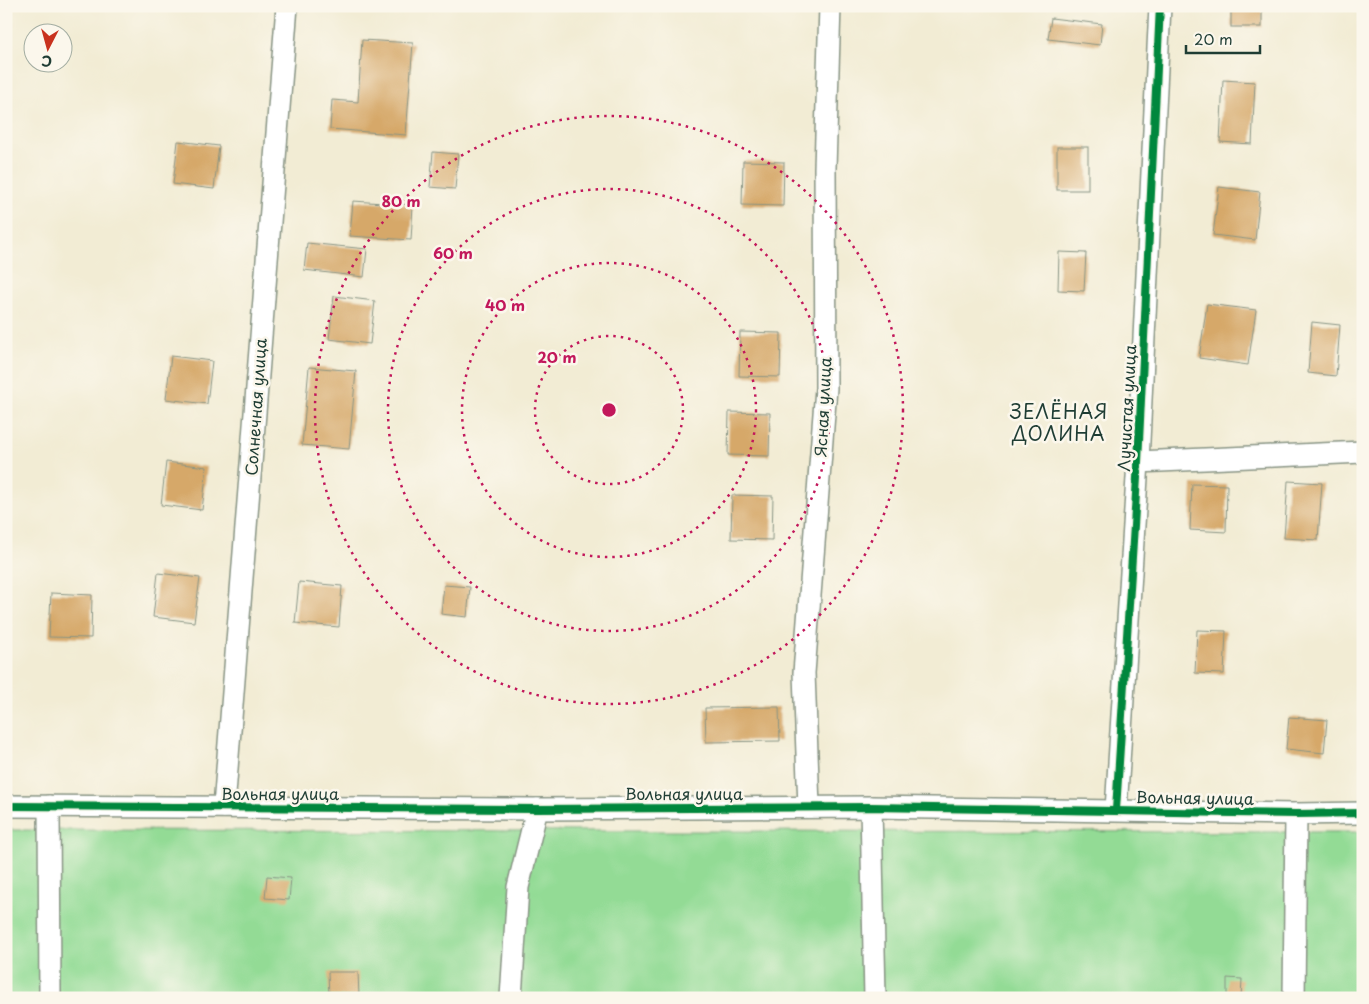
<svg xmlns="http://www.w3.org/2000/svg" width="1369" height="1004" font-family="'Playpen Sans',sans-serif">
<rect width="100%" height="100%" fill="#fbf7ec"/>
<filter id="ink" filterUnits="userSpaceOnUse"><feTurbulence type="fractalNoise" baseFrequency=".02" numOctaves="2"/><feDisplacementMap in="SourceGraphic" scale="10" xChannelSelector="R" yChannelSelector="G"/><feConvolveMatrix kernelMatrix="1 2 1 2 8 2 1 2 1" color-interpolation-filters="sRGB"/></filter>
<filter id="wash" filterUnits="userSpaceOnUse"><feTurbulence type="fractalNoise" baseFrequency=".0096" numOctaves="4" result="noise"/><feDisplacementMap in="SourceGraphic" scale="20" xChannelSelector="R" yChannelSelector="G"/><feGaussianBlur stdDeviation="1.12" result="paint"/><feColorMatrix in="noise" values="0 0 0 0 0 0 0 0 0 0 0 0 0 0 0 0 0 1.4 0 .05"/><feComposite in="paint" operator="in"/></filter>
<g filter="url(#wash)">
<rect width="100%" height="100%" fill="#f2ecd4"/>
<!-- green -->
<polygon fill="#93db95" stroke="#598c64" points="6,830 1363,832 1363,998 6,998"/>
<g id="blocks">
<!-- building -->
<g fill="#d6a869">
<rect x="1231" y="6" width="31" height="21"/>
<polygon points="1051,18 1102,24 1100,45 1048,39"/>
<polygon points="362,40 413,43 406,135 330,129 332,100 358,102"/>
<polygon points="1223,80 1255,82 1252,144 1220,142"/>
<polygon points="178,141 219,146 214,189 173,184"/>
<rect x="1057" y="147" width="31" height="43"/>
<polygon points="433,152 458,154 455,189 430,187"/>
<polygon points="743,161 784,162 783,206 742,205"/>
<polygon points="1219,187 1260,192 1255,240 1213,235"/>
<polygon points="353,201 413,205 411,240 350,236"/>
<polygon points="307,243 367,249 364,277 304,270"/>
<polygon points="1059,252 1086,253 1084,291 1058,290"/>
<polygon points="334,296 375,301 370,344 329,339"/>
<polygon points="1207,304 1256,310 1248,365 1199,358"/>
<polygon points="1312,322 1340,325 1336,376 1308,373"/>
<polygon points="740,332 781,333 780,377 739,376"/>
<polygon points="171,356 212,361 207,404 166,399"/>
<polygon points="309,367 356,371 349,449 302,445"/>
<polygon points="729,412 770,413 769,456 728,455"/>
<polygon points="166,462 207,467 202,510 161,505"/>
<polygon points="1288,481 1322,483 1318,540 1284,538"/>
<polygon points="1192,484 1227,485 1226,532 1190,530"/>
<polygon points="732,495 773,496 772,540 731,539"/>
<polygon points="158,573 200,578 194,622 153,617"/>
<polygon points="299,582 342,586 339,627 295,623"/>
<polygon points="444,585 470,587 467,617 441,614"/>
<polygon points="51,593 92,595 91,638 49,637"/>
<polygon points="1197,630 1226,631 1224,674 1195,673"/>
<polygon points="779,707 780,741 706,742 705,708"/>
<polygon points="1289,717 1327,720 1324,753 1286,749"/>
<polygon points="267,876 291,878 289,900 265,898"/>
<polygon points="328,972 358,972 359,996 329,996"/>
<polygon points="1227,978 1242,979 1241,998 1227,998"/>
</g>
</g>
</g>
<g filter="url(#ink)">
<use href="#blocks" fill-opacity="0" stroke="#889484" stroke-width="1"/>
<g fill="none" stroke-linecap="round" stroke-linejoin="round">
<!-- street casing -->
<g stroke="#889484" stroke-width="24">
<g id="street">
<polyline points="1138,462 1363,452"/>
<polyline points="6,806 537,809 871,807 1296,814 1363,813"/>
<polyline points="49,806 50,998"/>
<polyline points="224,807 287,6"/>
<polyline points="809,807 804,673 826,388 825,168 830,6"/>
<polyline points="871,807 875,998"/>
<polyline points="1116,810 1138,462 1160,6"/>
<polyline points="511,998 518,887 537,809"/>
<polyline points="1294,998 1296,814"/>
</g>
</g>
<!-- street -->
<use href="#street" stroke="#fff" stroke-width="21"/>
<!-- cycleway casing -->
<g stroke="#fbf7ec" stroke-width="11">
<g id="cycleway">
<polyline points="6,806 537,809 871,807 1296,814 1363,813"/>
<polyline points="1116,810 1138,462 1160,6"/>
</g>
</g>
<!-- cycleway -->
<use href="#cycleway" stroke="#00873e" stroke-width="8"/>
</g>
</g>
<!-- distance rings -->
<g fill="none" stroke="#c2185b" stroke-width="2.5" stroke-dasharray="2.5 5">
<circle cx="609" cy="410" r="74"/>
<circle cx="609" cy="410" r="147"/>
<circle cx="609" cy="410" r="221"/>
<circle cx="609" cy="410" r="294"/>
</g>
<g text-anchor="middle" stroke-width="5" stroke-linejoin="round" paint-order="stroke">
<!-- street labels -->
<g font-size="16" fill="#1f3d34" stroke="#fbf7ec">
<text transform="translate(256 407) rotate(-86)" y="6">Солнечная улица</text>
<text transform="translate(823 407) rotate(-87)" y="6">Ясная улица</text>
<text transform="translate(1127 408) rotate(-87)" y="6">Лучистая улица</text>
<text x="280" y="800">Вольная улица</text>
<text x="684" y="800">Вольная улица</text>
<text transform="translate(1195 798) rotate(1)" y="6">Вольная улица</text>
</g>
<!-- quarter labels -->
<g font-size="19" letter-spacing="1" fill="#1f3d34" stroke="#fbf7ec">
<text x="1059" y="419">ЗЕЛЁНАЯ<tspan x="1059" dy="22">ДОЛИНА</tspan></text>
</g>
</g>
<circle cx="609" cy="410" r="8" fill="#c2185b" stroke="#fbf7ec" stroke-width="2.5"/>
<g font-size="15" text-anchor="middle" font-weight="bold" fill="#c2185b" stroke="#fbf7ec" stroke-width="5" stroke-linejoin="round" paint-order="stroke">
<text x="401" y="207">80 m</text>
<text x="453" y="259">60 m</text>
<text x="505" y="311">40 m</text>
<text x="557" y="363">20 m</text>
</g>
<!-- margin -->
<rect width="1369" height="1004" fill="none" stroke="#fbf7ec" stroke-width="25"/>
<!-- north arrow -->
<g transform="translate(48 48) rotate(186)"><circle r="24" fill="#fbf7ec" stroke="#a3ada2"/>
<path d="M0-4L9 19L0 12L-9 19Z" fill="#c8321e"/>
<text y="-8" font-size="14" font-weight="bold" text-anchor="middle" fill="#1f3d34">С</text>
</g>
<!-- scale -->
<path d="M1186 45v8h74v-8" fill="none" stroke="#1f3d34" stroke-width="2.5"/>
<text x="1194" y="45" font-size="15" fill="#1f3d34" stroke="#fbf7ec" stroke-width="4" paint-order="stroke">20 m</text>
</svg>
